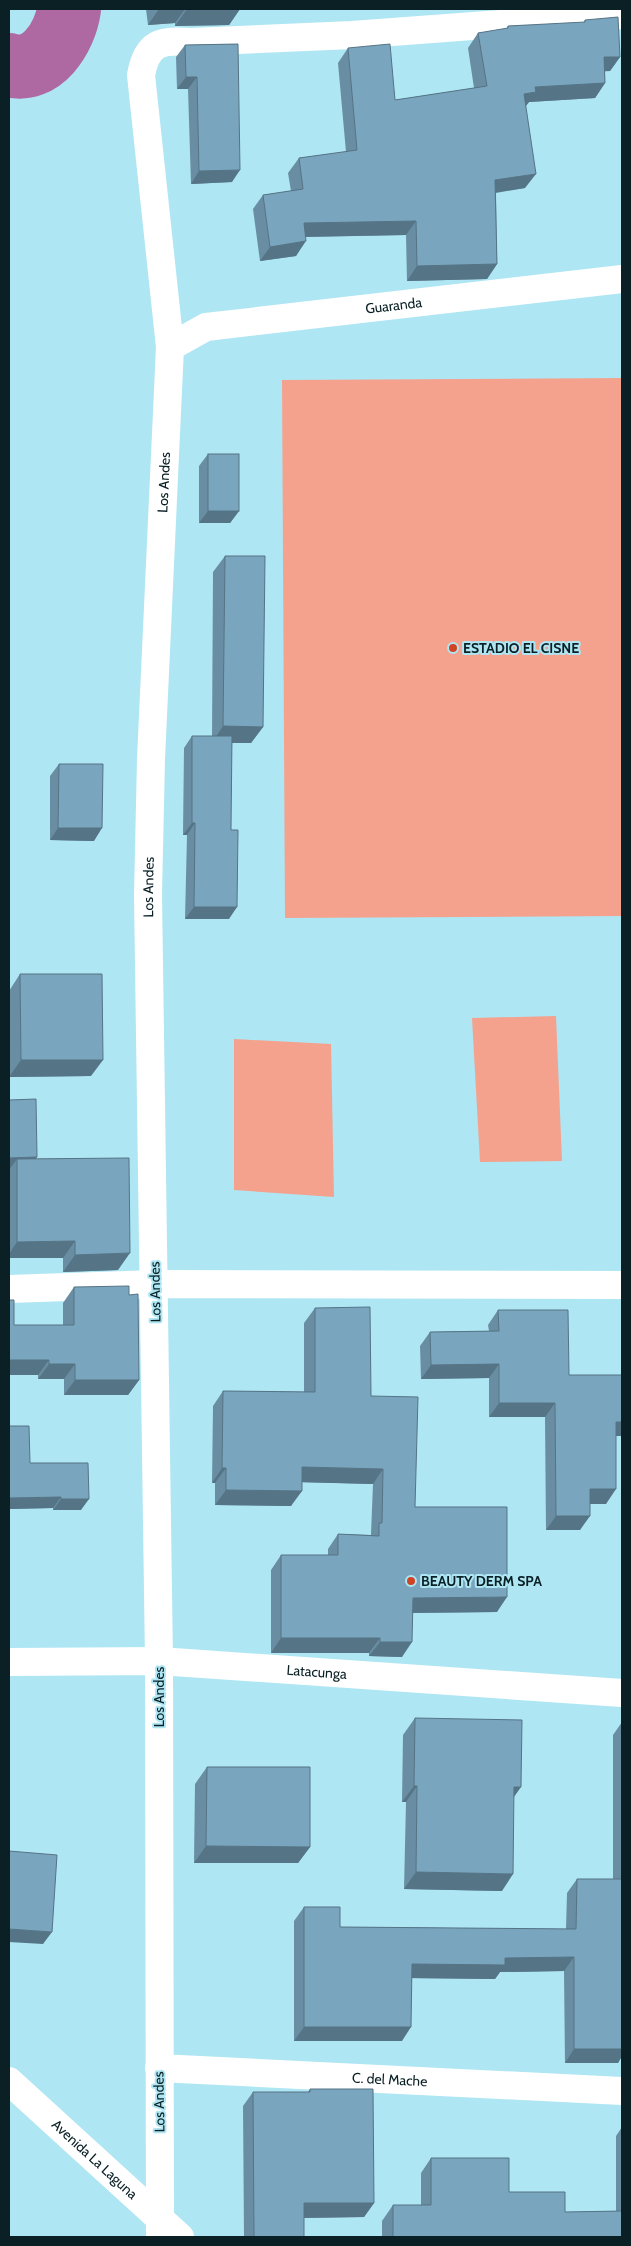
<svg xmlns="http://www.w3.org/2000/svg" width="631" height="2246" font-family="Cabin,sans-serif">
<rect width="100%" height="100%" fill="#afe6f3"/>
<!-- green -->
<g fill="#f4a28e">
<polygon points="622,378 622,916 285,918 282,380"/>
<polygon points="556,1016 562,1161 480,1162 472,1018"/>
<polygon points="234,1039 331,1044 334,1197 234,1190"/>
</g>
<g fill="none" stroke-linecap="round" stroke-linejoin="round">
<!-- river -->
<path stroke="#af69a2" stroke-width="64" d="M 9,65 C 42,75 65,37 69,9"/>
<!-- minor -->
<g stroke="#fff" stroke-width="28">
<path id="s1" d="M 170,347 L 206,327 L 622,279"/>
<polyline points="9,1289 155,1284 622,1285"/>
<path id="s2" d="M 9,1662 L 159,1661 L 622,1693"/>
<path id="s3" d="M 159,2068 L 622,2091"/>
<path id="s4" d="M 9,2081 L 180,2237"/>
<path id="s5" d="M 160,2237 L 159,1661 L 148,895 L 151,759 L 170,347 L 141,75 C 147,42 161,40 191,42 L 352,35 L 622,15"/>
</g>
</g>
<!-- wall -->
<g fill="#698ea3">
<polygon points="146,9 240,9 229,25 175,26 175,23 148,25"/>
<polygon points="585,20 620,57 610,71 605,71 605,83 595,98 529,102 525,107 525,188 496,193 497,264 487,279 407,281 406,235 306,237 296,256 260,261 253,209 263,195 291,191 288,173 299,158 346,152 338,63 348,48 395,100 474,88 468,48 478,33 506,29 508,26 583,23"/>
<polygon points="238,44 232,182 191,184 188,89 177,89 176,57 185,45"/>
<polygon points="208,454 239,511 230,523 199,523 199,466"/>
<polygon points="225,556 263,727 251,743 232,743 229,919 185,919 187,835 183,835 184,748 192,736 212,736 213,572"/>
<polygon points="59,764 94,841 50,840 50,776"/>
<polygon points="20,974 91,1076 9,1077 9,991"/>
<polygon points="9,1100 37,1157 36,1159 118,1270 63,1272 63,1258 9,1258"/>
<polygon points="74,1287 129,1295 139,1380 128,1395 64,1395 64,1379 38,1379 38,1375 9,1375 9,1300 14,1325 63,1325 63,1303"/>
<polygon points="315,1308 371,1396 415,1507 497,1612 412,1613 402,1657 369,1656 369,1653 271,1653 271,1570 281,1555 328,1555 328,1549 338,1534 371,1535 371,1534 373,1484 302,1482 291,1506 215,1505 215,1483 212,1483 213,1406 223,1391 304,1392 304,1323"/>
<polygon points="498,1310 569,1375 621,1436 616,1436 606,1504 590,1504 580,1530 546,1530 545,1417 489,1417 489,1378 421,1379 420,1346 430,1332 489,1331 488,1325"/>
<polygon points="9,1426 30,1463 81,1510 53,1510 53,1508 9,1509"/>
<polygon points="415,1718 502,1891 404,1889 406,1802 402,1802 403,1735"/>
<polygon points="622,1722 622,2056 618,2063 565,2063 564,1971 500,1972 495,1979 412,1978 402,2041 294,2041 294,1921 304,1907 340,1927 566,1929 567,1893 577,1879 613,1879 613,1735"/>
<polygon points="207,1767 310,1847 298,1863 194,1863 195,1784"/>
<polygon points="310,2089 374,2203 364,2217 304,2218 304,2237 244,2237 243,2106 253,2092 308,2092"/>
<polygon points="622,2127 622,2237 382,2237 382,2221 393,2205 421,2205 421,2173 431,2158 509,2192 565,2212 616,2211 616,2136"/>
</g>
<!-- shaded-wall -->
<g fill="#557485">
<polygon points="159,9 185,9 175,23 148,25"/>
<polygon points="187,9 240,9 229,25 175,26"/>
<polygon points="604,57 620,57 610,71 594,72"/>
<polygon points="186,77 197,77 188,89 177,89"/>
<polygon points="605,83 595,98 529,102 525,107 524,94 535,87"/>
<polygon points="240,170 232,182 191,184 199,171"/>
<polygon points="536,174 525,188 485,194 495,180"/>
<polygon points="416,221 406,235 294,237 304,223"/>
<polygon points="306,241 296,256 260,261 270,247"/>
<polygon points="497,264 487,279 407,281 417,266"/>
<polygon points="208,511 239,511 230,523 199,523"/>
<polygon points="223,726 263,727 251,743 212,743"/>
<polygon points="192,823 195,823 187,835 183,835"/>
<polygon points="58,828 102,828 94,841 50,840"/>
<polygon points="194,907 237,907 229,919 185,919"/>
<polygon points="21,1060 103,1060 91,1076 9,1077"/>
<polygon points="37,1157 27,1172 17,1159 9,1170 9,1158"/>
<polygon points="75,1241 63,1258 9,1258 9,1254 17,1242"/>
<polygon points="130,1253 118,1270 63,1272 75,1255"/>
<polygon points="9,1360 49,1360 38,1375 9,1375"/>
<polygon points="49,1364 75,1364 64,1379 38,1379"/>
<polygon points="499,1364 489,1378 421,1379 431,1365"/>
<polygon points="75,1380 139,1380 128,1395 64,1395"/>
<polygon points="499,1403 555,1403 545,1417 489,1417"/>
<polygon points="616,1422 622,1422 622,1434 621,1436 606,1436"/>
<polygon points="302,1467 383,1469 373,1484 292,1482"/>
<polygon points="222,1468 226,1468 215,1483 212,1483"/>
<polygon points="590,1489 616,1489 606,1504 580,1504"/>
<polygon points="226,1490 302,1491 291,1506 215,1505"/>
<polygon points="61,1497 53,1508 9,1509 9,1498"/>
<polygon points="61,1499 89,1499 81,1510 53,1510"/>
<polygon points="556,1516 590,1516 580,1530 546,1530"/>
<polygon points="507,1597 497,1612 402,1613 413,1598"/>
<polygon points="281,1638 380,1638 369,1653 271,1653"/>
<polygon points="380,1642 412,1642 402,1657 369,1656"/>
<polygon points="414,1786 417,1786 406,1802 402,1802"/>
<polygon points="514,1787 521,1787 509,1804"/>
<polygon points="206,1846 310,1847 298,1863 194,1863"/>
<polygon points="416,1872 513,1874 502,1891 404,1889"/>
<polygon points="9,1929 52,1932 43,1944 9,1942"/>
<polygon points="574,1957 564,1971 500,1972 495,1979 402,1978 412,1964 505,1958"/>
<polygon points="304,2027 411,2027 402,2041 294,2041"/>
<polygon points="574,2049 622,2049 622,2056 618,2063 565,2063"/>
<polygon points="304,2203 374,2203 364,2217 294,2218"/>
</g>
<!-- building -->
<g fill="#7aa5be" stroke="#557485">
<polygon points="618,17 620,57 604,57 605,83 535,87 536,92 524,94 536,174 495,180 497,264 417,266 416,221 304,223 306,241 270,247 263,195 303,189 299,158 357,150 348,48 390,44 395,100 487,86 478,33 508,28 508,26 585,22 585,20"/>
<polygon points="238,44 240,170 199,171 197,77 186,77 185,45"/>
<rect x="208" y="454" width="31" height="57"/>
<polygon points="225,556 265,556 263,727 223,726"/>
<polygon points="192,736 232,736 231,830 238,830 237,907 194,907 195,823 192,823"/>
<polygon points="59,764 103,764 102,828 58,828"/>
<polygon points="20,974 102,974 103,1060 21,1060"/>
<polygon points="36,1099 37,1157 9,1158 9,1100"/>
<polygon points="129,1158 130,1253 75,1255 75,1241 17,1242 17,1159"/>
<polygon points="129,1286 129,1295 138,1294 139,1380 75,1380 75,1364 49,1364 49,1360 9,1360 9,1300 14,1300 14,1325 74,1325 74,1287"/>
<polygon points="370,1307 371,1396 418,1397 415,1507 507,1507 507,1597 413,1598 412,1642 380,1642 380,1638 281,1638 281,1555 338,1555 338,1534 379,1536 379,1523 382,1523 383,1469 302,1467 302,1491 226,1490 226,1468 222,1468 223,1391 315,1392 315,1308"/>
<polygon points="498,1310 568,1310 569,1375 622,1375 622,1422 616,1422 616,1489 590,1489 590,1516 556,1516 555,1403 499,1403 499,1364 431,1365 430,1332 499,1331"/>
<polygon points="9,1426 29,1426 30,1463 88,1463 89,1499 61,1499 61,1497 9,1498"/>
<polygon points="415,1718 522,1720 521,1787 514,1787 513,1874 416,1872 417,1786 414,1786"/>
<polygon points="207,1767 310,1767 310,1847 206,1846"/>
<polygon points="9,1851 57,1855 52,1932 9,1929"/>
<polygon points="577,1879 622,1879 622,2049 574,2049 574,1957 505,1958 505,1965 412,1964 411,2027 304,2027 304,1907 340,1907 340,1927 576,1929"/>
<polygon points="310,2089 373,2089 374,2203 304,2203 304,2237 254,2237 253,2092 310,2092"/>
<polygon points="431,2158 509,2158 509,2192 565,2192 565,2212 622,2211 622,2237 393,2237 393,2205 431,2205"/>
</g>
<!-- markers -->
<g fill="#ce4424" stroke="#afe6f3" stroke-width="2">
<circle cx="453" cy="648" r="5"/>
<circle cx="411" cy="1581" r="5"/>
</g>
<g text-anchor="middle" stroke-width="4" stroke-linejoin="round" paint-order="stroke">
<!-- street labels -->
<g font-size="14" fill="#0a2025" stroke="#afe6f3">
<text dy="5" stroke="none"><textPath href="#s1" startOffset="230">Guaranda</textPath></text>
<text dy="5" stroke="none"><textPath href="#s5" startOffset="1755">Los Andes</textPath></text>
<text dy="5" stroke="none"><textPath href="#s5" startOffset="1350">Los Andes</textPath></text>
<text transform="translate(155 1292) rotate(-91)" y="5">Los Andes</text>
<text dy="5" stroke="none"><textPath href="#s2" startOffset="308">Latacunga</textPath></text>
<text transform="translate(159 1697) rotate(-90)" y="5">Los Andes</text>
<text dy="5" stroke="none"><textPath href="#s3" startOffset="231">C. del Mache</textPath></text>
<text transform="translate(159 2102) rotate(-91)" y="5">Los Andes</text>
<text dy="5" stroke="none"><textPath href="#s4" startOffset="116">Avenida La Laguna</textPath></text>
</g>
<!-- poi labels -->
<g font-size="14" font-weight="bold" fill="#0a2025" stroke="#afe6f3" text-anchor="start">
<text x="463" y="653">ESTADIO EL CISNE</text>
<text x="421" y="1586">BEAUTY DERM SPA</text>
</g>
</g>
<!-- border -->
<rect width="631" height="2246" fill="none" stroke="#0a2025" stroke-width="20"/>
</svg>
